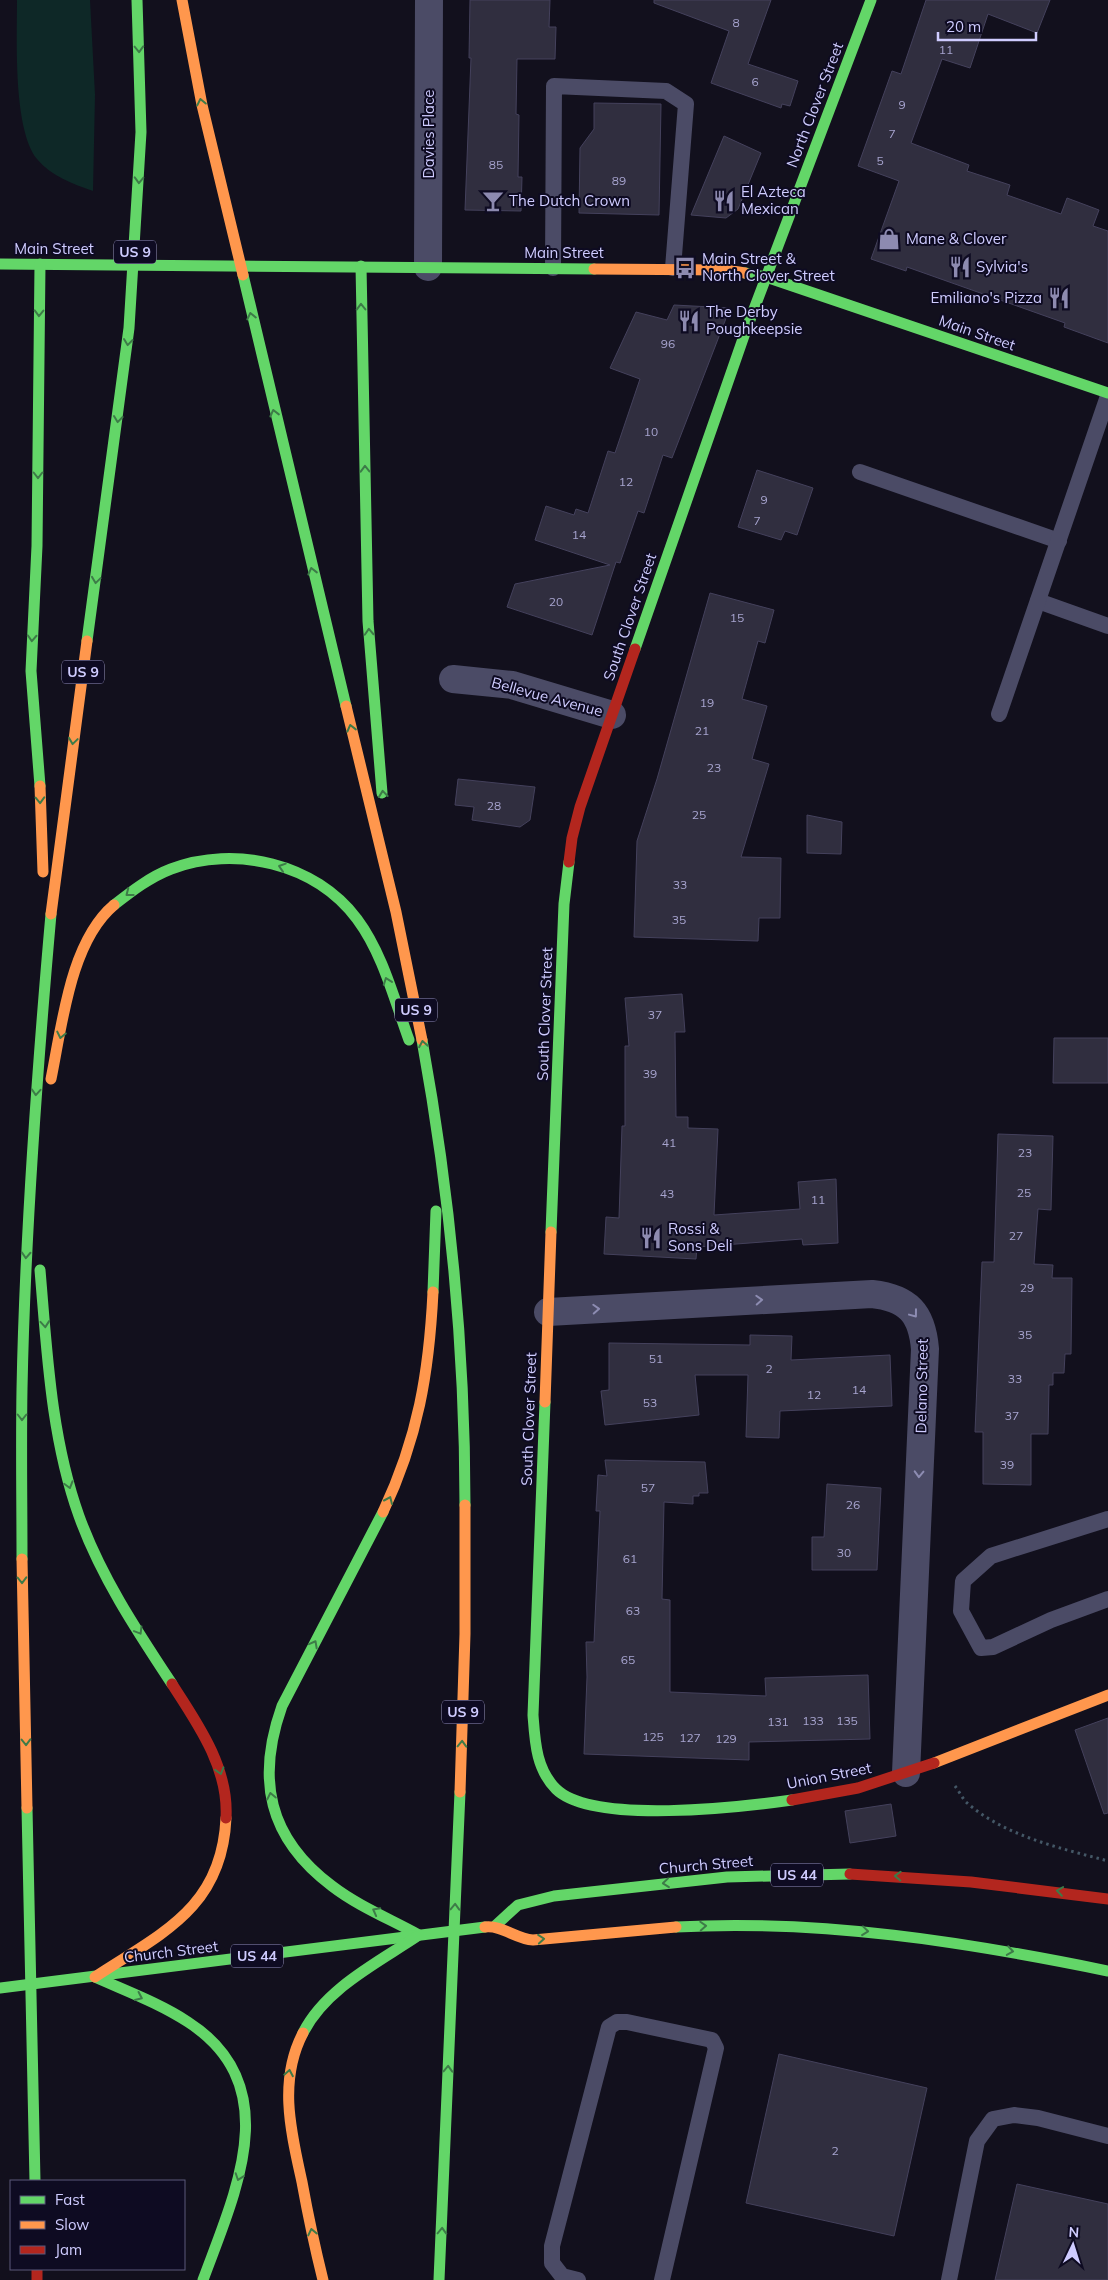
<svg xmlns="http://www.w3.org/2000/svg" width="1108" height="2280" font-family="Mulish,sans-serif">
<rect width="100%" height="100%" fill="#12101d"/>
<!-- green -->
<path fill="#0e2827" d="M 17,0 L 90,0 L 95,95 L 93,191 C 73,184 51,176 37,159 C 13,129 17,39 17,0 Z"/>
<!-- building -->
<g fill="#302e3f" stroke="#44415c">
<polygon points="470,0 550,0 549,27 556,27 555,59 517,59 516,114 519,115 518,177 522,177 521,211 465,210 471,58 469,58"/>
<polygon points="654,0 771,0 748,64 798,81 790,106 782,104 781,108 711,83 729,31 654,3"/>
<polygon points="926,0 1050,0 1037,33 988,14 970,68 942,59 911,143 969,165 967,171 1010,185 1007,195 1061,214 1067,198 1099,210 1093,226 1108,231 1108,343 1064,327 1065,323 907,267 906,271 871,259 899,181 858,166 892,71 901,74"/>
<polygon points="594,103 661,104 659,215 579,213 580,148 594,129"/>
<polygon points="724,136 761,153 738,209 726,218 691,215"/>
<polygon points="674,305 730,308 672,458 663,455 644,513 638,511 620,563 616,562 592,635 507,607 515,584 610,565 535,540 546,506 574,515 576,509 588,513 608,451 615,453 640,379 610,368 636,312 667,320"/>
<polygon points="757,470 813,488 797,535 785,531 781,540 738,527"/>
<polygon points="710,593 774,610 765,643 758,641 742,699 767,706 752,759 769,764 741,857 781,858 780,918 759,918 758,941 634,937 637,841 657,779"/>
<polygon points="458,779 535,787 530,820 520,827 472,820 474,807 455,805"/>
<polygon points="807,815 842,822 841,854 807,853"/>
<polygon points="682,994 685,1032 675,1032 676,1117 688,1117 688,1128 718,1129 714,1215 800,1209 798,1182 836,1179 838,1243 803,1245 802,1239 697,1247 696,1259 604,1254 606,1217 619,1218 622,1126 625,1126 625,1046 629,1046 625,998"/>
<polygon points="1054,1038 1108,1038 1108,1083 1053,1083"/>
<polygon points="998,1134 1053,1136 1051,1210 1038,1209 1034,1264 1053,1265 1052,1278 1072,1278 1071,1354 1065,1354 1064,1373 1053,1373 1053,1385 1049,1385 1048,1434 1031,1434 1031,1485 983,1484 983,1432 975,1432 982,1262 994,1262"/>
<polygon points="750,1335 792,1336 791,1360 890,1355 892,1406 780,1411 779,1438 746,1437 748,1375 695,1375 699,1415 605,1425 601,1391 609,1390 609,1343 750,1345"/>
<polygon points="605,1460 705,1462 708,1493 699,1493 699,1496 693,1496 693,1504 664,1502 662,1599 670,1600 670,1692 766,1696 765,1678 868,1675 870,1739 749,1742 749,1760 584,1754 587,1677 586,1642 594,1642 596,1597 600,1511 596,1511 598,1475 607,1476"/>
<polygon points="827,1484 881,1488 877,1570 812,1570 812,1537 824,1537"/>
<polygon points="1108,1718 1108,1813 1104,1814 1075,1730"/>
<polygon points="891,1804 896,1836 850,1843 845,1811"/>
<polygon points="779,2054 927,2088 894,2236 746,2203"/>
<polygon points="1017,2184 1108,2204 1108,2280 995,2280"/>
</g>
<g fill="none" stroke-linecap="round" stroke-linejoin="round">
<!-- path -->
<path stroke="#445766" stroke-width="3" stroke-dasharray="2.5 4" stroke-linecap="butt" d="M 955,1786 C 959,1791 962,1798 966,1802 C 1004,1836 1060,1848 1108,1861"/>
<!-- lane -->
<g stroke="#4b4b66" stroke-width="16">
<polyline points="553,268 554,86 666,91 686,104 673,268"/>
<polyline points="860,472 1059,541"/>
<polyline points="1038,601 1108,626"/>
<polyline points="999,714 1108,396"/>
<polyline points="1108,1519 991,1556 963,1581 961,1611 981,1648 993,1647 1051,1620 1108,1599"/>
<polyline points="578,2280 562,2276 552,2263 552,2246 609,2027 617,2022 627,2022 712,2040 716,2048 662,2280"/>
<polyline points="949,2280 977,2141 993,2119 1014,2115 1038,2118 1108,2136"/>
</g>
<!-- street -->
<g stroke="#4b4b66" stroke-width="28">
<polyline points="428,267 429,0"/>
<polyline points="453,679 512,685 612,715"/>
<path d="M 548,1312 L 872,1294 C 908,1298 922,1313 925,1349 L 906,1773"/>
</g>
<!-- fast -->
<g stroke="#63d668" stroke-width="11">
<polyline points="0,264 594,269"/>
<polyline points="361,266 368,621 382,793"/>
<polyline points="745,273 766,277 1108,393"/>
<polyline points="243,275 346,706"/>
<polyline points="87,641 129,328 141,132 137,0"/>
<polyline points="635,649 745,333 871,0"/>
<polyline points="40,786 31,671 37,546 40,264"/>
<path d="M 114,905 C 132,891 150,877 171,869 C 235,845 315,863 357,919 C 383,954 394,999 409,1040"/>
<path d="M 422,1040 C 450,1194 465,1349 465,1505"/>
<polyline points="551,1232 564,904 569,862"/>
<path d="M 40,1270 C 47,1352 51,1438 79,1516 C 101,1577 137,1631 172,1684"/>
<polyline points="433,1292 436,1211"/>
<path d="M 545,1402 L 533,1715 C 535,1742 536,1769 556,1789 C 592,1825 742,1807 792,1800"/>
<path d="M 383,1512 L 282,1706 C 256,1779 268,1838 332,1886 C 358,1906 390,1919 419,1935"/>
<path d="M 22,1559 C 22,1502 21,1446 22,1389 C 25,1231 37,1072 51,914"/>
<polyline points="27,1808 35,2181"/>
<polyline points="495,1926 518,1905 554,1896 727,1877 850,1874"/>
<path d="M 676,1927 C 822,1919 966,1942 1108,1971"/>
<path d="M 95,1977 C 126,1991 159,2003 188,2022 C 287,2086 235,2193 203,2280"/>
<polyline points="0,1988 485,1927"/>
<path d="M 303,2033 C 325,1989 377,1963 416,1937"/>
<polyline points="439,2280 460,1792"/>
</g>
<!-- slow -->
<g stroke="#ff974d" stroke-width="11">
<polyline points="182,0 202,105 243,275"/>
<polyline points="594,269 726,270 745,273"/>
<polyline points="346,706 396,912 422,1040"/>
<polyline points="40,786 43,872"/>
<polyline points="51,914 87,641"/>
<path d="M 51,1079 C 62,1026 70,942 114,905"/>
<polyline points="545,1402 551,1232"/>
<path d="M 383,1512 C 418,1438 429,1373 433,1292"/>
<polyline points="22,1559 27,1808"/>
<polyline points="934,1763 1108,1695"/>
<polyline points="460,1792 465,1634 465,1505"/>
<path d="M 485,1927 C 502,1925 516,1939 533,1940 L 676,1927"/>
<path d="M 95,1977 C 162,1933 222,1908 226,1818"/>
<path d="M 303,2033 C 278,2081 291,2132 302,2182 C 308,2215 315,2248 323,2280"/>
</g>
<!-- jam -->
<g stroke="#b3261e" stroke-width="11">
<polyline points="569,862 572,838 580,807 635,649"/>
<path d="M 172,1684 C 198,1724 229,1768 226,1818"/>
<polyline points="792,1800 858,1788 934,1763"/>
<polyline points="850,1874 971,1882 1108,1899"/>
<polyline points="37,2269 37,2280"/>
</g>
</g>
<!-- one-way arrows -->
<defs><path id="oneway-chevron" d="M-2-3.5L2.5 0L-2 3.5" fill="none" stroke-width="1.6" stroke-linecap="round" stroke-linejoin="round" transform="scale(1.25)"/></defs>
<g stroke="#3d7b48">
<use href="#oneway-chevron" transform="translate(139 49) rotate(88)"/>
<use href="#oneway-chevron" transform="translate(201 102) rotate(-102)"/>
<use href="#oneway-chevron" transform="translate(139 180) rotate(92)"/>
<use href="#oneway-chevron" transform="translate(361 307) rotate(-91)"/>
<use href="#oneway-chevron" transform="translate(39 313) rotate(91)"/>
<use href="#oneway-chevron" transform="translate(251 316) rotate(-103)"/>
<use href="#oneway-chevron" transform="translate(128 342) rotate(97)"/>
<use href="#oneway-chevron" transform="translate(274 413) rotate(-104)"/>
<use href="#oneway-chevron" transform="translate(118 419) rotate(97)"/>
<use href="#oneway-chevron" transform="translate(365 469) rotate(-91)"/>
<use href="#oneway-chevron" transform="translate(38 475) rotate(90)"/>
<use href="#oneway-chevron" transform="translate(312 571) rotate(-104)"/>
<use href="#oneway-chevron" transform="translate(96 580) rotate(98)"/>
<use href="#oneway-chevron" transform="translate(369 632) rotate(-93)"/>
<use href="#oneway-chevron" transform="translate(32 638) rotate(93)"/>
<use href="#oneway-chevron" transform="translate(351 728) rotate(-104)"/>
<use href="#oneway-chevron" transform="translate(73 741) rotate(98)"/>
<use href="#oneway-chevron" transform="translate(383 794) rotate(-96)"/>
<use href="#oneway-chevron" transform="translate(40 800) rotate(88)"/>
<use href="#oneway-chevron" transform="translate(282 867) rotate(-162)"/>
<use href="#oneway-chevron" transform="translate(129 893) rotate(142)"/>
<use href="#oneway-chevron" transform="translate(387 981) rotate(-110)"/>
<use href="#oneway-chevron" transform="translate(61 1035) rotate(102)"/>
<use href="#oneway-chevron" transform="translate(423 1044) rotate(-100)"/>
<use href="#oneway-chevron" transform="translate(36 1092) rotate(94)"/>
<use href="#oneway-chevron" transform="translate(26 1255) rotate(93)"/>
<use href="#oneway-chevron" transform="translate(45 1324) rotate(85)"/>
<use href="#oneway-chevron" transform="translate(22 1417) rotate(90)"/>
<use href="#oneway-chevron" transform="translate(69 1485) rotate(74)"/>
<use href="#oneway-chevron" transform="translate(389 1500) rotate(-66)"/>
<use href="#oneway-chevron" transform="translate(22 1580) rotate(89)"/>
<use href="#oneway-chevron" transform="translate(139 1631) rotate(59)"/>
<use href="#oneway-chevron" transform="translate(314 1644) rotate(-62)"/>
<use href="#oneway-chevron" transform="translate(26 1742) rotate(89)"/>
<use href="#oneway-chevron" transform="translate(462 1744) rotate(-88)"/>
<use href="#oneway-chevron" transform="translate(220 1771) rotate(73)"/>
<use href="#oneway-chevron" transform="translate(271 1796) rotate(-102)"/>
<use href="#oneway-chevron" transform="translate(898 1876) rotate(-178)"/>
<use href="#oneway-chevron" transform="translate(666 1883) rotate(174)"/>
<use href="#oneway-chevron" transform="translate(1060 1891) rotate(-172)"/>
<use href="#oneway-chevron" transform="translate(455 1907) rotate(-88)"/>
<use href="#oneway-chevron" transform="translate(376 1911) rotate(-152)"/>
<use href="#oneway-chevron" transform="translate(703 1926) rotate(-3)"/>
<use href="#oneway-chevron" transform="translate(865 1931) rotate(6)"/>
<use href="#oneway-chevron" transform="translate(541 1939) rotate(-5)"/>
<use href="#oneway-chevron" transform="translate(1010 1951) rotate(9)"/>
<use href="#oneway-chevron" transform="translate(139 1997) rotate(25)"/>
<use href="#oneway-chevron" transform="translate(448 2069) rotate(-88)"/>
<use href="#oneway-chevron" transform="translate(289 2073) rotate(-80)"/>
<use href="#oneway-chevron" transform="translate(239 2177) rotate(109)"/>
<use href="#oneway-chevron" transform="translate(442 2231) rotate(-88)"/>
<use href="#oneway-chevron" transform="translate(312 2232) rotate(-102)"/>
</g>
<g stroke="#8d8cb2">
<use href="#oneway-chevron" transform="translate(759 1300) rotate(-3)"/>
<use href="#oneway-chevron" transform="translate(596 1309) rotate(-3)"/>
<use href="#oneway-chevron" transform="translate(914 1314) rotate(53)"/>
<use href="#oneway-chevron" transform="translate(919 1474) rotate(92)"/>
</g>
<!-- icons -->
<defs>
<g id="bar-bare" transform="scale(1.725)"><path d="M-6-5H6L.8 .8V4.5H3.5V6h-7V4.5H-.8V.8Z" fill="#8d8ab0" stroke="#0e0b22" stroke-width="2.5" paint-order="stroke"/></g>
<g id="restaurant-bare" transform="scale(1.725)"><path d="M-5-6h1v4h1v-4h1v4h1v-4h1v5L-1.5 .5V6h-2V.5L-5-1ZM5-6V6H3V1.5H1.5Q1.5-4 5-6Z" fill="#8d8ab0" stroke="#0e0b22" stroke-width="2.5" paint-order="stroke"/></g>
<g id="shop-bare" transform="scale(1.725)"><path d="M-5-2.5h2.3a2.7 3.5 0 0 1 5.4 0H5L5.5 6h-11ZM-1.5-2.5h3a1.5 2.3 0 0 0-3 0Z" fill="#8d8ab0" stroke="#0e0b22" stroke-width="2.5" paint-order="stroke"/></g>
<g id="bus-bare" transform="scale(1.725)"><path d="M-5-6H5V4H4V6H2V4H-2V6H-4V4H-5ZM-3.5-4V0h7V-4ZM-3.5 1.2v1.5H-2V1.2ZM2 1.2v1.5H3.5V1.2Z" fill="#8d8ab0" stroke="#0e0b22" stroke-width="2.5" paint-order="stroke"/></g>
</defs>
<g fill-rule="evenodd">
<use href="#bar-bare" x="493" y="201"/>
<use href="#restaurant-bare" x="724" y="201"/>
<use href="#shop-bare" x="889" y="239"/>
<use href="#restaurant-bare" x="960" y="267"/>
<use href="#bus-bare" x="685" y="268"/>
<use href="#restaurant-bare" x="1059" y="298"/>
<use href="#restaurant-bare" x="689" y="321"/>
<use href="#restaurant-bare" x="651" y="1238"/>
</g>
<g text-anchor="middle" stroke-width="4" stroke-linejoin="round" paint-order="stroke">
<!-- number labels -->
<g font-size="12" fill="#a7a4cf">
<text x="736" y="27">8</text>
<text x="946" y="54">11</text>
<text x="755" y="86">6</text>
<text x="902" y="109">9</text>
<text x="892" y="138">7</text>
<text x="880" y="165">5</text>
<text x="496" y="169">85</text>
<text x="619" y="185">89</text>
<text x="668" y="348">96</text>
<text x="651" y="436">10</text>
<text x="626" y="486">12</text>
<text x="764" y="504">9</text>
<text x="757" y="525">7</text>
<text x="579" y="539">14</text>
<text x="556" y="606">20</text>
<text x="737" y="622">15</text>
<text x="707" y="707">19</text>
<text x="702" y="735">21</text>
<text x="714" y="772">23</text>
<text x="494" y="810">28</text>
<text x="699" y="819">25</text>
<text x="680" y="889">33</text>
<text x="679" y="924">35</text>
<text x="655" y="1019">37</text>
<text x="650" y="1078">39</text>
<text x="669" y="1147">41</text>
<text x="1025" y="1157">23</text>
<text x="1024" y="1197">25</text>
<text x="667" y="1198">43</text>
<text x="818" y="1204">11</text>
<text x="1016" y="1240">27</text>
<text x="1027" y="1292">29</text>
<text x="1025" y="1339">35</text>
<text x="656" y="1363">51</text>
<text x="769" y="1373">2</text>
<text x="1015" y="1383">33</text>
<text x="859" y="1394">14</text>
<text x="814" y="1399">12</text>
<text x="650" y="1407">53</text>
<text x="1012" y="1420">37</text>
<text x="1007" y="1469">39</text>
<text x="648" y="1492">57</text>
<text x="853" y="1509">26</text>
<text x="844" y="1557">30</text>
<text x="630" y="1563">61</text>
<text x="633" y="1615">63</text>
<text x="628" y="1664">65</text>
<text x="813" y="1725">133</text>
<text x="847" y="1725">135</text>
<text x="778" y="1726">131</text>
<text x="653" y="1741">125</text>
<text x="690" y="1742">127</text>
<text x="726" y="1743">129</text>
<text x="835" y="2155">2</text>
</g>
<!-- shield labels -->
<g fill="#0e0b22" stroke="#9592bd" stroke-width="1">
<rect x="114" y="240.5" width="42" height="23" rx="4"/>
<rect x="62" y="660.5" width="42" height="23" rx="4"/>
<rect x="395" y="998.5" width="42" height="23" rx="4"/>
<rect x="442" y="1700.5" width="42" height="23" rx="4"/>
<rect x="771" y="1863.5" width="52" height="23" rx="4"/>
<rect x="231" y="1944.5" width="52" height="23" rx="4"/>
</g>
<g font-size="14" font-weight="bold" fill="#cfccff">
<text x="135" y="257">US 9</text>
<text x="83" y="677">US 9</text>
<text x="416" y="1015">US 9</text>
<text x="463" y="1717">US 9</text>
<text x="797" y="1880">US 44</text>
<text x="257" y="1961">US 44</text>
</g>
<!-- street labels -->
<g font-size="15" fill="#cfccff" stroke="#0e0b22">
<text transform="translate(815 105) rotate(-69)" y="5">North Clover Street</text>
<text transform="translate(429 134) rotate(-90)" y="5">Davies Place</text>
<text x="54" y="254">Main Street</text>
<text x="564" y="258">Main Street</text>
<text transform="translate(977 333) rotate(19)" y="5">Main Street</text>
<text transform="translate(630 617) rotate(-71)" y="5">South Clover Street</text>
<text transform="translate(547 697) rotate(15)" y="5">Bellevue Avenue</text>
<text transform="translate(545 1014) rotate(-88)" y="5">South Clover Street</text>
<text transform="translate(922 1386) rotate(-89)" y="5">Delano Street</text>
<text transform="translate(529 1419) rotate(-88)" y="5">South Clover Street</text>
<text transform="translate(829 1776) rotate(-11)" y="5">Union Street</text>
<text transform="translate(706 1865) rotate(-5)" y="5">Church Street</text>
<text transform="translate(171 1952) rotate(-7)" y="5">Church Street</text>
</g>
<!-- poi labels -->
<g font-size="15" fill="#cfccff" stroke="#0e0b22" text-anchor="start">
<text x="741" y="197">El Azteca<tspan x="741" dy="17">Mexican</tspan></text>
<text x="509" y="206">The Dutch Crown</text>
<text x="906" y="244">Mane &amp; Clover</text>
<text x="702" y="264">Main Street &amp;<tspan x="702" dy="17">North Clover Street</tspan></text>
<text x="976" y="272">Sylvia's</text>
<text x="1042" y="303" text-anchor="end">Emiliano's Pizza</text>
<text x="706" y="317">The Derby<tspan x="706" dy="17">Poughkeepsie</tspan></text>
<text x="668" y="1234">Rossi &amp;<tspan x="668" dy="17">Sons Deli</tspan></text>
</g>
</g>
<!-- legend -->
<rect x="10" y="2180" width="175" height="90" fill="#0e0b22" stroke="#5b587a"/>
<rect x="20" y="2196" width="25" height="8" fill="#63d668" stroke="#5b587a"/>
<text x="55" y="2205" font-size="15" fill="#cfccff">Fast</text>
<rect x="20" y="2221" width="25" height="8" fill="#ff974d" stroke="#5b587a"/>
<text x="55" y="2230" font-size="15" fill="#cfccff">Slow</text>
<rect x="20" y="2246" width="25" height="8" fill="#b3261e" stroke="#5b587a"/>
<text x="55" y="2255" font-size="15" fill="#cfccff">Jam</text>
<!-- north arrow -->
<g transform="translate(1073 2245) rotate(4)" stroke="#0e0b22" stroke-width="4" paint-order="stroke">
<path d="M0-4L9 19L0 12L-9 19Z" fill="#cfccff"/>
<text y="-8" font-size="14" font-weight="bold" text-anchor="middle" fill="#cfccff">N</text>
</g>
<!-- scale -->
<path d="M938 32v8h98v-8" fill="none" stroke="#cfccff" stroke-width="2.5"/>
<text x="946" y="32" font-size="15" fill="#cfccff" stroke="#0e0b22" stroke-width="4" paint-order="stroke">20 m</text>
</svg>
